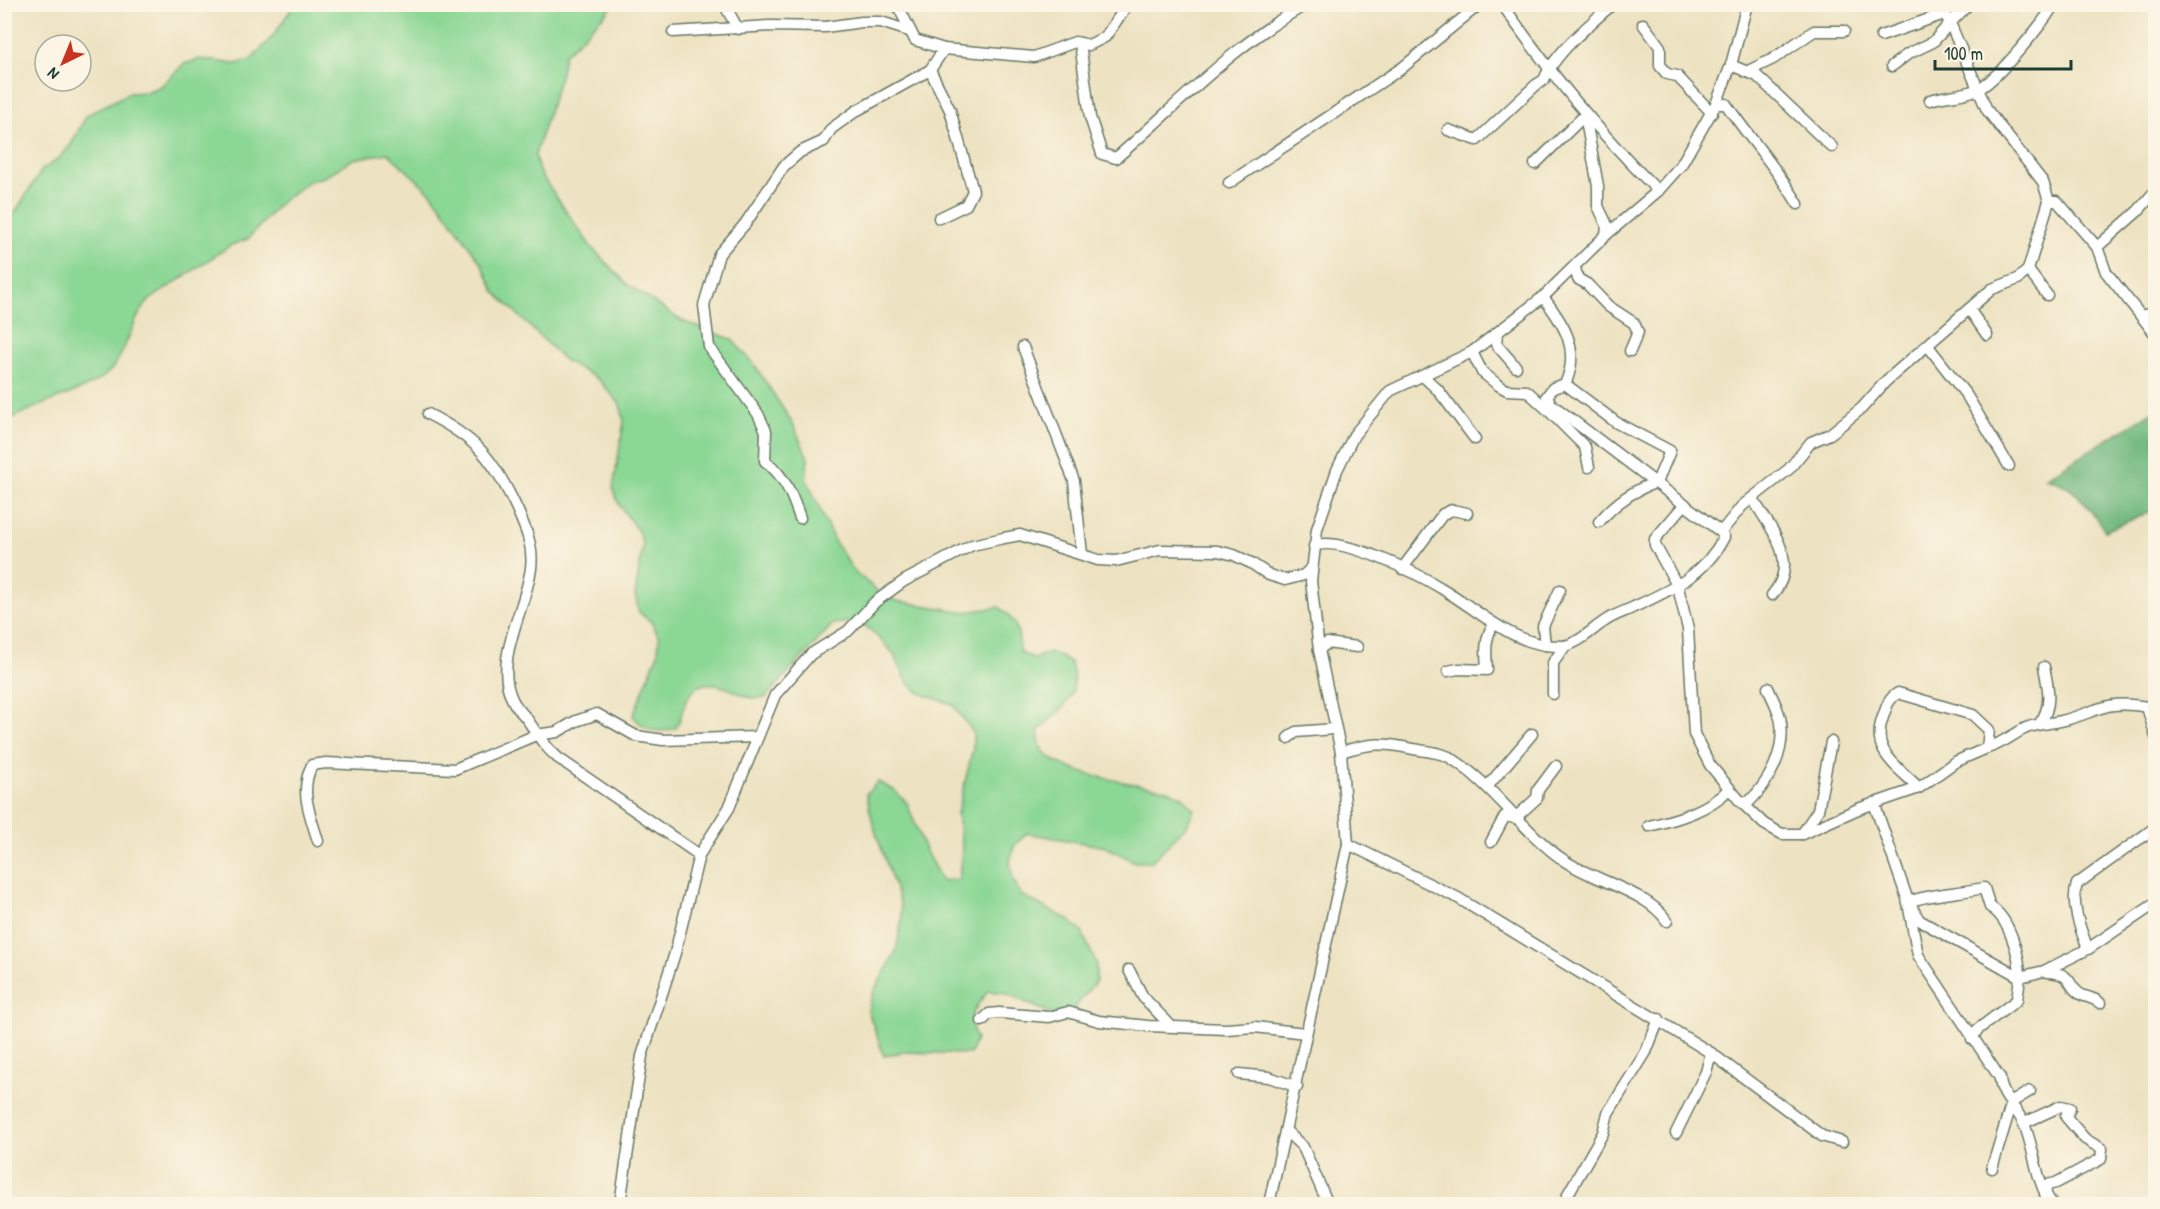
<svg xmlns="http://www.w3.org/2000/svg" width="2160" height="1209" font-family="'Patrick Hand',sans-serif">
<rect width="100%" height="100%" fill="#fcf5e5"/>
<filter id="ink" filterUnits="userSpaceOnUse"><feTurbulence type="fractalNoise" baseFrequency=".0167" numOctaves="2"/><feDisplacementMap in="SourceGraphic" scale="12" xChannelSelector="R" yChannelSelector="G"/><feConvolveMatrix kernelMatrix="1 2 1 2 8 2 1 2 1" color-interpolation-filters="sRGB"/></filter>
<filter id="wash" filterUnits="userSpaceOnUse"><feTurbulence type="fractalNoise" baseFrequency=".008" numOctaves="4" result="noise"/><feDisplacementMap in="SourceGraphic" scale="24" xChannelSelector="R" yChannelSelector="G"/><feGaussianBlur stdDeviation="1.35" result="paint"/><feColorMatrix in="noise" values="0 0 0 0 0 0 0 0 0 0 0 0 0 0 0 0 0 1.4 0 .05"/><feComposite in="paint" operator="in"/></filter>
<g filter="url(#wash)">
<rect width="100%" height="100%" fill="#ede2c1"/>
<!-- green -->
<path fill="#8bd794" stroke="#558a64" stroke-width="1.5" d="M 294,5 L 614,5 L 564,55 L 561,73 L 535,155 L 539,172 L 591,247 L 627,284 L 682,321 L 731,339 L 754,364 L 793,424 L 808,458 L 806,478 L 834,541 L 854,571 L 881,594 L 897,601 L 966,612 L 999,607 C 1016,620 1020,630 1019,651 L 1034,659 L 1049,652 L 1070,662 C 1083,697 1062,708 1038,731 C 1039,736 1039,744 1042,749 C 1059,776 1137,783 1168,790 L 1183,797 L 1194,809 L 1187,825 L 1151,862 L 1135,862 L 1106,847 L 1027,833 L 1014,846 L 1010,862 L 1013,879 L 1021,895 L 1069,920 L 1082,932 L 1096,963 L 1096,981 L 1065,1020 L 1005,993 L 988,991 C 973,1010 967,1016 976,1039 L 970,1054 L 902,1052 L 884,1056 L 868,1011 L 872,995 L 896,951 L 902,919 L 900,903 L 874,827 L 866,794 L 878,782 L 894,790 L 907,803 L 925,850 L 942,881 L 959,879 L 962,847 L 957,814 L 973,749 L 973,732 L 953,705 L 920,693 L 908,683 L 893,653 L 871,630 L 857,621 L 833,624 L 765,698 C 759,698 752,699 746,696 C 728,689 703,672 688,697 C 683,706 681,719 676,728 C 656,734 646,732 633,716 L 658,653 L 659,637 L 651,622 L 639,612 L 635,595 L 643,545 L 638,531 L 619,505 L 613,489 L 624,421 L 620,404 L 598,379 L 564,360 L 495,292 L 481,263 L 433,195 L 388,153 L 353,159 L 324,177 L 309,181 L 281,202 L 248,239 L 231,245 L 151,299 C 130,319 129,349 111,370 C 91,392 33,403 5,423 L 5,223 L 16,211 L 42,170 L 59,158 L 70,146 L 87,115 L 129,93 L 146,92 L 161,86 L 184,64 L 201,59 L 235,64 L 251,60 L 273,36 Z"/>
<!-- forest -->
<path fill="#70b87e" stroke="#487a59" stroke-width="1.5" d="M 2155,410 L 2155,510 L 2105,531 C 2088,507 2075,484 2045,478 Z"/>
</g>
<g filter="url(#ink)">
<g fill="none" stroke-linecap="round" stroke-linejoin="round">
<!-- minor casing -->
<g stroke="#677765" stroke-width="13">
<g id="minor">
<polyline points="724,4 738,29"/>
<polyline points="897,4 915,40 944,49 1034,57 1075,42 1089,45 1105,37 1128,4"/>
<path d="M 1502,4 C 1552,76 1597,130 1658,191"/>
<polyline points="1939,4 1950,23 1969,4"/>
<polyline points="1643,24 1660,47 1660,66 1667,74 1677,76 1712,113"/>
<polyline points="673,32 769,26 825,27 862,22 881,22 909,31"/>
<polyline points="1881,36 1944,14"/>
<path d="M 1080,43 L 1090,117 L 1102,154 L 1116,158 C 1179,104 1234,44 1307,4"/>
<polyline points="1731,65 1757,76 1832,147"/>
<polyline points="930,70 950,110 973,191 966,205 939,218"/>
<polyline points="1746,72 1773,59 1814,31 1844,31"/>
<path d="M 1930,100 C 1946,95 1965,96 1980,88 C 1997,79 2044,23 2054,4"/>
<path d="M 1716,104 L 1726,104 C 1749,138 1777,168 1798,204"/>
<polyline points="1585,115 1598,186 1598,206 1607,225 1606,235"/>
<path d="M 1448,130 L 1477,140 L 1536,85 L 1544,80 C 1554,54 1591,23 1613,4"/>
<polyline points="1535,164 1585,115"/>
<polyline points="1229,183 1402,68 1480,4"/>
<polyline points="2156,190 2138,211 2097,247 2106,272 2141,316 2156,312"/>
<polyline points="2049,201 2057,201 2097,247"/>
<polyline points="1575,268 1578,279 1587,284 1608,306 1634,323 1638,332 1630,351"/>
<polyline points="2028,270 2047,295"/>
<polyline points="1969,309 1987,335"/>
<polyline points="2141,316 2156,335"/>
<polyline points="1497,333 1496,344 1516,367"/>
<polyline points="1928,346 1967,396 2009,466"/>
<polyline points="1023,347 1074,481 1082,554"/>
<polyline points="1472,352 1482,372 1498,385 1507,390 1527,391 1549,411 1585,447 1589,467"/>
<polyline points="1423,376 1438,390 1475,439"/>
<path d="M 1565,384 L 1617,423 L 1670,451 L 1657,482 C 1633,490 1615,503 1599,522"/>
<path d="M 428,414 C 477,439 493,458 516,507 C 525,527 534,546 531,568 C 526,609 492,661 513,701 C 516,707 522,713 527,719 C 537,734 544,746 558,758 L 699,855"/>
<path d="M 1752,498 C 1771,529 1801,562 1772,595"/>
<path d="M 1685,504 L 1655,539 L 1655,545 L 1678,587 L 1688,629 L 1694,734 L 1710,765 L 1740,801 L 1764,824 L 1782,834 L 1802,834 L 1858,809 L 1919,788 L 1955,762 L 1987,748 L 1989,730 L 1973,715 L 1898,693 C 1888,699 1887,706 1883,717 C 1870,751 1896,765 1919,788"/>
<path d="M 800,518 C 792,495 785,476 765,461 L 766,431 L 758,414 L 709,347 L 704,305 L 719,254 L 745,224 L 784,166 L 800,152 L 824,141 L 831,129 L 856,111 L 930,70 L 944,49"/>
<polyline points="1721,532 1742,506 1789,469 1811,442 1830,434 1862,408 1886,381 1992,289 2018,279 2028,270 2049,201 2043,182 1987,110 1950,23 1933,42 1908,54 1892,66"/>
<path d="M 1314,546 C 1340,535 1417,573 1441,588 C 1479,610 1515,648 1562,646 C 1578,645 1592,629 1605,621 C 1613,615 1624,612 1634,607 C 1671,590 1705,575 1724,537 L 1721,532 L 1551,404 L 1547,396 L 1553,388 L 1565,384 C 1581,350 1564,324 1543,297"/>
<polyline points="1402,569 1443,514 1452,510 1467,513"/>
<polyline points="1545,645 1543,626 1560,590"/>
<polyline points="1319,650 1327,643 1357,647"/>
<path d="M 1448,671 L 1458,669 L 1487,670 C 1486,655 1484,637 1494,624"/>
<polyline points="1553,694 1553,663 1565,646"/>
<path d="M 2040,723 C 2053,705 2048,687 2044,667"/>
<polyline points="1288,738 1296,732 1334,729"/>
<path d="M 1987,748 C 2006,742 2008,737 2024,729 C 2037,723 2048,724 2061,721 C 2099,712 2103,699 2147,707 L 2156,737"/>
<path d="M 1341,752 C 1369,743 1384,742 1413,749 C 1424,751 1439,752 1449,757 C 1494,784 1522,832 1565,861 C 1594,881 1647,891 1667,921"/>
<polyline points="1487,787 1532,734"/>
<path d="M 1740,801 L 1749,802 C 1770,781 1785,752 1781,723 C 1780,711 1772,698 1768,688"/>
<path d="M 1874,803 L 1907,898 L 1919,920 L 2020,977 C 2020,956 2009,917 1990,907 L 1984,888 C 1960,893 1937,893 1914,900 L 1907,898 L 1918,955 L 2000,1078 C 2000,1095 2017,1108 2024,1124 C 2035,1150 2035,1181 2052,1204"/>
<path d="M 1649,826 C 1679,819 1709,810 1729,789"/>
<polyline points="1802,834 1818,810 1831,742"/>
<path d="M 318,841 C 310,814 299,791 312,765 L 326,763 L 455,769 L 536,735 L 557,732 L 576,721 L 597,714 L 636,736 L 663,740 L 756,737"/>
<polyline points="1491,842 1505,816 1515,818 1537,798 1538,790 1556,766"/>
<polyline points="1348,844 1458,898 1711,1053 1706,1072 1676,1133"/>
<path d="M 2088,949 C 2081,931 2070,904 2077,884 L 2156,827"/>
<polyline points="1129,970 1143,997 1171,1026"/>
<path d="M 2047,972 C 2075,973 2066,987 2082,995 C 2089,998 2094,998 2100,1003"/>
<polyline points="982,1021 989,1014 999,1013 1049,1017 1068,1012 1099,1021 1148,1026 1226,1029 1255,1027 1305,1033"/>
<polyline points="1972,1039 1977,1030 2017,1000 2020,977 2044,971 2088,949 2156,903"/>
<polyline points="1711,1053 1822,1136 1842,1142"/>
<polyline points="1239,1074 1269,1077 1297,1087"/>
<polyline points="2024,1123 2061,1106 2070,1108 2066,1117 2085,1139 2102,1149 2101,1159 2056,1183 2047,1185 2045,1194"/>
<polyline points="1287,1132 1303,1147 1328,1204"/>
<polyline points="1992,1168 2012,1102 2030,1091"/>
<polyline points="620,1204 642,1056 675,953 699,855 729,808 775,695 811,654 848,631 875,602 904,581 972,545 1004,538 1020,535 1098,560 1116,561 1160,550 1218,551 1234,555 1251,563 1269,575 1285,580 1304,575 1311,568"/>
<polyline points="1269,1204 1348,844 1341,752 1319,650 1311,581 1317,529 1337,470 1354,435 1390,391 1472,352 1543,297 1606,235 1658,191 1681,165 1716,104 1731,65 1747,4"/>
<polyline points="1565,1204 1568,1194 1603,1133 1608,1113 1646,1052 1659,1019"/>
</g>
</g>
<!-- minor -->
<use href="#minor" stroke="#fff" stroke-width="10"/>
</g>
</g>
<!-- margin -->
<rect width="2160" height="1209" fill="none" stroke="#fcf5e5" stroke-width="24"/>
<!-- north arrow -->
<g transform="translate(63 63) rotate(223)"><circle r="28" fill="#fcf5e5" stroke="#a4ab9e" stroke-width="1.5"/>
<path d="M0-4.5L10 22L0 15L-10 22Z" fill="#c8321e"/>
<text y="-9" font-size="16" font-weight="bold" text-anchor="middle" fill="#1f3d34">N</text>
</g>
<!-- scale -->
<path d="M1935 60v9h136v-9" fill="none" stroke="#1f3d34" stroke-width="3"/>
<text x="1944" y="60" font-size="18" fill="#1f3d34" stroke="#fcf5e5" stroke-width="4.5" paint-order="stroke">100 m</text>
</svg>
